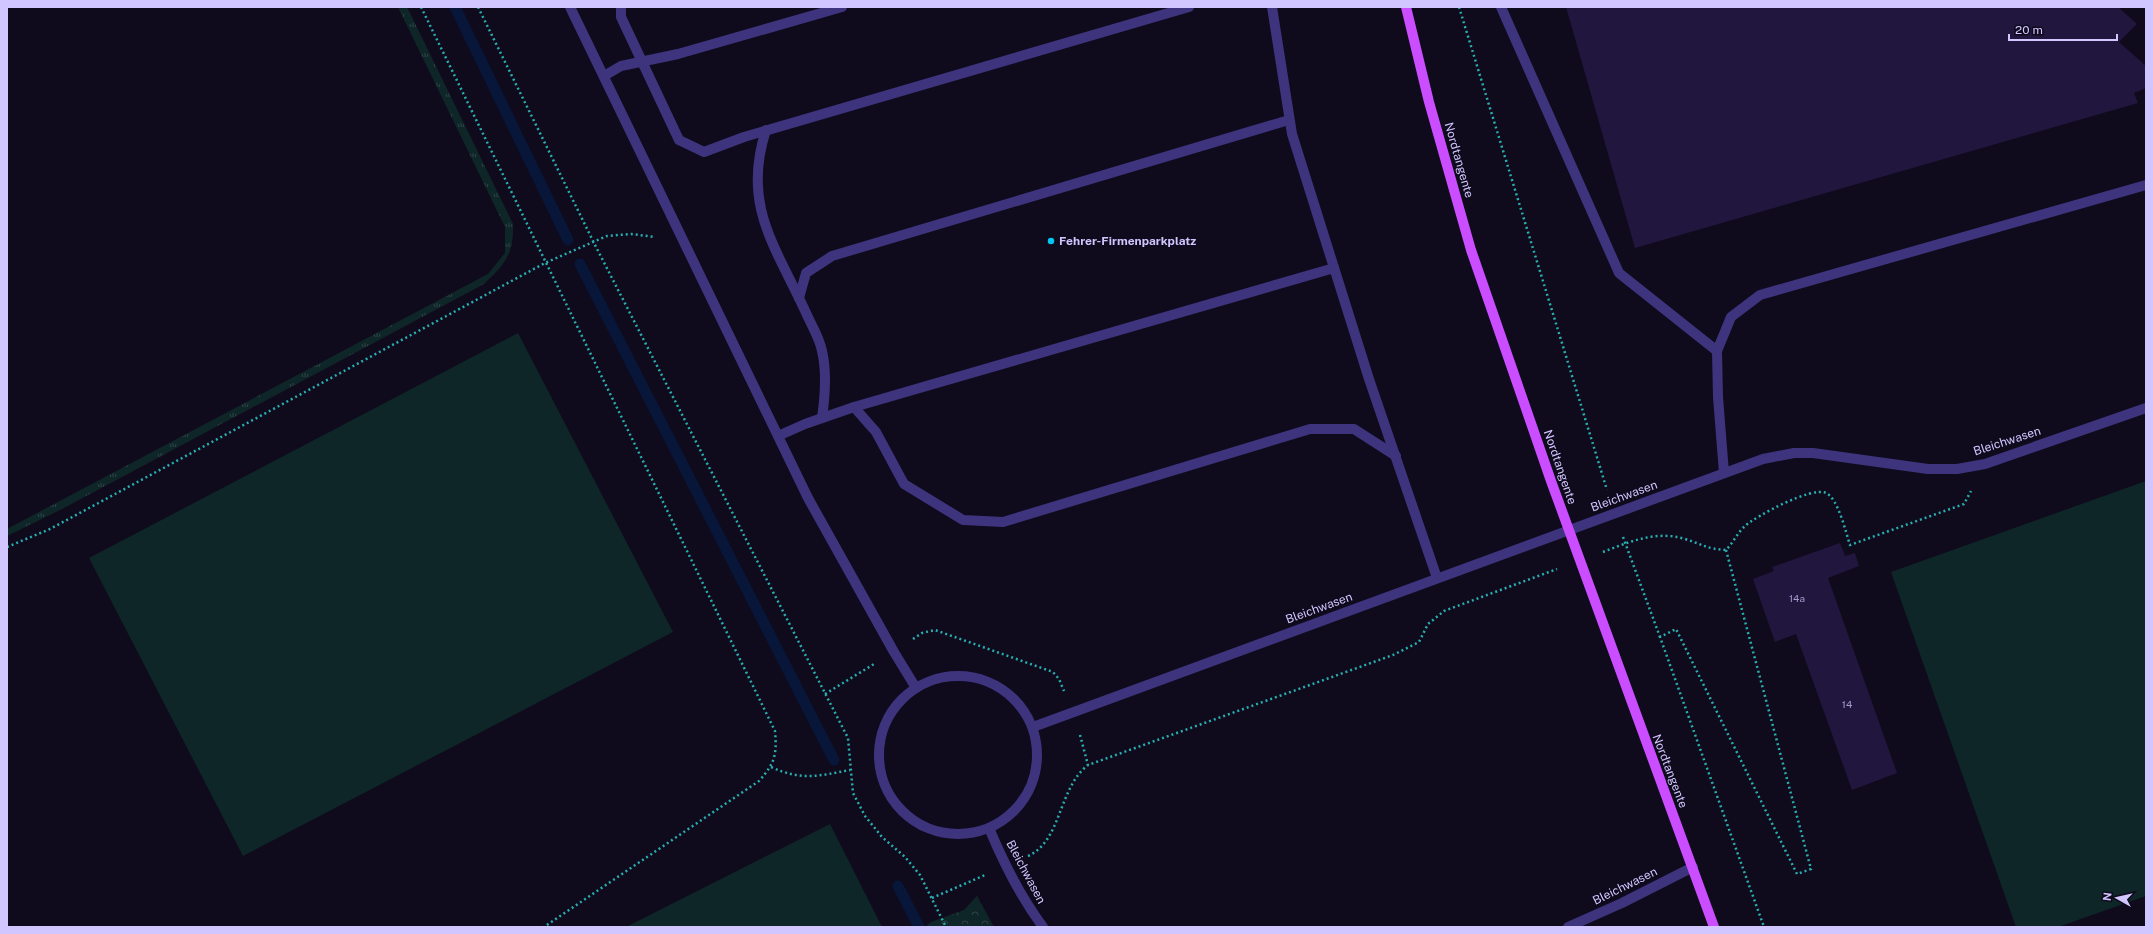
<svg xmlns="http://www.w3.org/2000/svg" width="2153" height="934" font-family="'Public Sans',sans-serif">
<defs>
<pattern id="grass-tufts" width="24" height="20" patternUnits="userSpaceOnUse"><rect width="24" height="20" fill="#0e2627"/><path d="M3 7l-1-3M5 7V3M7 7l1-3M15 17l-1-3M17 17v-4M19 17l1-3" fill="none" stroke="#304447"/></pattern>
<pattern id="forest-crowns" width="20" height="18" patternUnits="userSpaceOnUse"><rect width="20" height="18" fill="#0e2627"/><path d="M2 6a3 3 0 1 1 6 0M12 15a3 3 0 1 1 6 0" fill="none" stroke="#304447"/></pattern>
</defs>
<rect width="100%" height="100%" fill="#0f0b1d"/>
<!-- grass -->
<path fill="url(#grass-tufts)" d="M 398,7 L 407,7 L 513,224 C 514,254 505,264 484,284 L 62,509 L 7,536 L 7,529 L 488,274 L 505,253 L 505,227 Z"/>
<!-- forest -->
<polygon fill="url(#forest-crowns)" points="977,896 994,927 925,927 931,922 964,910"/>
<!-- pitch -->
<g fill="#0e2627">
<polygon points="518,333 673,632 243,856 89,558"/>
<polygon points="2146,481 2146,896 2058,927 2016,927 1891,572"/>
<polygon points="830,824 882,927 626,927"/>
</g>
<g fill="none" stroke-linecap="round" stroke-linejoin="round">
<!-- stream -->
<g stroke="#071639" stroke-width="11">
<polyline points="455,7 568,240"/>
<polyline points="580,264 834,760"/>
<polyline points="898,886 919,927"/>
</g>
</g>
<!-- building -->
<g fill="#21163e">
<polygon points="1566,7 2118,7 2137,24 2119,42 2146,66 2146,88 2134,93 2138,103 1635,248"/>
<polygon points="1840,543 1845,556 1855,553 1859,566 1828,578 1897,773 1852,790 1796,634 1775,642 1753,579 1774,571 1772,567"/>
</g>
<g fill="none" stroke-linecap="round" stroke-linejoin="round">
<!-- path -->
<g stroke="#29aeb0" stroke-width="2.5" stroke-dasharray="2 3" stroke-linecap="butt">
<path d="M 421,7 L 775,731 C 777,755 775,763 759,781 L 544,927"/>
<polyline points="478,7 594,243 848,738 853,793 865,816 882,837 905,857 920,875 946,927"/>
<polyline points="1459,7 1607,490"/>
<polyline points="1623,537 1660,637"/>
<polyline points="7,547 50,529 545,263 607,236 631,234 655,237"/>
<polyline points="1726,550 1811,869 1797,874 1676,629 1660,637 1764,927"/>
<path d="M 1603,552 C 1629,542 1656,530 1685,539 C 1702,544 1706,549 1726,550 C 1733,543 1738,532 1745,526 C 1756,516 1812,486 1826,493 C 1838,498 1846,533 1850,545 L 1964,504 L 1971,491"/>
<polyline points="913,639 922,633 935,630 1053,672 1059,679 1064,691"/>
<polyline points="825,694 874,664"/>
<polyline points="1080,735 1088,765"/>
<path d="M 771,767 C 802,781 818,776 850,770"/>
<path d="M 1028,856 C 1062,841 1058,788 1088,765 L 1393,655 L 1419,642 L 1428,624 L 1444,611 L 1557,569"/>
<polyline points="932,898 985,875"/>
</g>
<!-- minor -->
<g stroke="#3d347d" stroke-width="10">
<polyline points="570,7 808,498 894,652 916,688"/>
<polyline points="621,7 621,17 679,140 704,152 744,137 1189,7"/>
<polyline points="1272,7 1292,134 1369,379 1437,578"/>
<polyline points="1501,7 1619,273 1717,351"/>
<polyline points="604,76 621,66 678,54 842,7"/>
<path d="M 766,130 C 741,207 777,248 807,315 C 812,326 820,339 822,351 C 827,372 825,397 822,418"/>
<polyline points="799,298 806,273 832,256 1289,120"/>
<polyline points="854,407 1334,268"/>
<polyline points="778,436 805,424 854,407 876,432 904,484 963,520 1003,522 1310,429 1354,429 1396,456"/>
<polyline points="1724,473 1718,397 1717,351 1731,317 1760,295 2146,185"/>
<circle cx="958" cy="755" r="79"/>
<polyline points="1033,727 1763,459 1794,453 1813,453 1928,469 1957,469 1985,464 2146,408"/>
<path d="M 989,828 C 1004,864 1020,896 1043,927"/>
<polyline points="1568,927 1622,903 1693,867"/>
</g>
<!-- major -->
<polyline stroke="#ca4dff" stroke-width="10" points="1406,7 1429,102 1471,250 1551,481 1714,927"/>
</g>
<!-- markers -->
<circle fill="#00c7f1" stroke="#0f0b1d" stroke-width="1.5" cx="1051" cy="241" r="4"/>
<g text-anchor="middle" stroke-width="3" stroke-linejoin="round" paint-order="stroke">
<!-- number labels -->
<g font-size="10" fill="#a59acf">
<text x="1797" y="602">14a</text>
<text x="1847" y="708">14</text>
</g>
<!-- street labels -->
<g font-size="12" fill="#d1c6ff" stroke="#0f0b1d">
<text transform="translate(1459 160) rotate(74)" y="4">Nordtangente</text>
<text transform="translate(2007 441) rotate(-18)" y="4">Bleichwasen</text>
<text transform="translate(1560 467) rotate(71)" y="4">Nordtangente</text>
<text transform="translate(1624 496) rotate(-20)" y="4">Bleichwasen</text>
<text transform="translate(1319 608) rotate(-20)" y="4">Bleichwasen</text>
<text transform="translate(1670 771) rotate(69)" y="4">Nordtangente</text>
<text transform="translate(1026 872) rotate(62)" y="4">Bleichwasen</text>
<text transform="translate(1625 886) rotate(-26)" y="4">Bleichwasen</text>
</g>
<!-- poi labels -->
<g font-size="12" font-weight="bold" fill="#d1c6ff" stroke="#0f0b1d" text-anchor="start">
<text x="1059" y="245">Fehrer-Firmenparkplatz</text>
</g>
</g>
<!-- border -->
<rect width="2153" height="934" fill="none" stroke="#d1c6ff" stroke-width="16"/>
<!-- north arrow -->
<g transform="translate(2117 898) rotate(278)" stroke="#0f0b1d" stroke-width="3" paint-order="stroke">
<path d="M0-3L7 15L0 10L-7 15Z" fill="#d1c6ff"/>
<text y="-6" font-size="11" font-weight="bold" text-anchor="middle" fill="#d1c6ff">N</text>
</g>
<!-- scale -->
<path d="M2009 34v6h108v-6" fill="none" stroke="#d1c6ff" stroke-width="2"/>
<text x="2015" y="34" font-size="12" fill="#d1c6ff" stroke="#0f0b1d" stroke-width="3" paint-order="stroke">20 m</text>
</svg>
